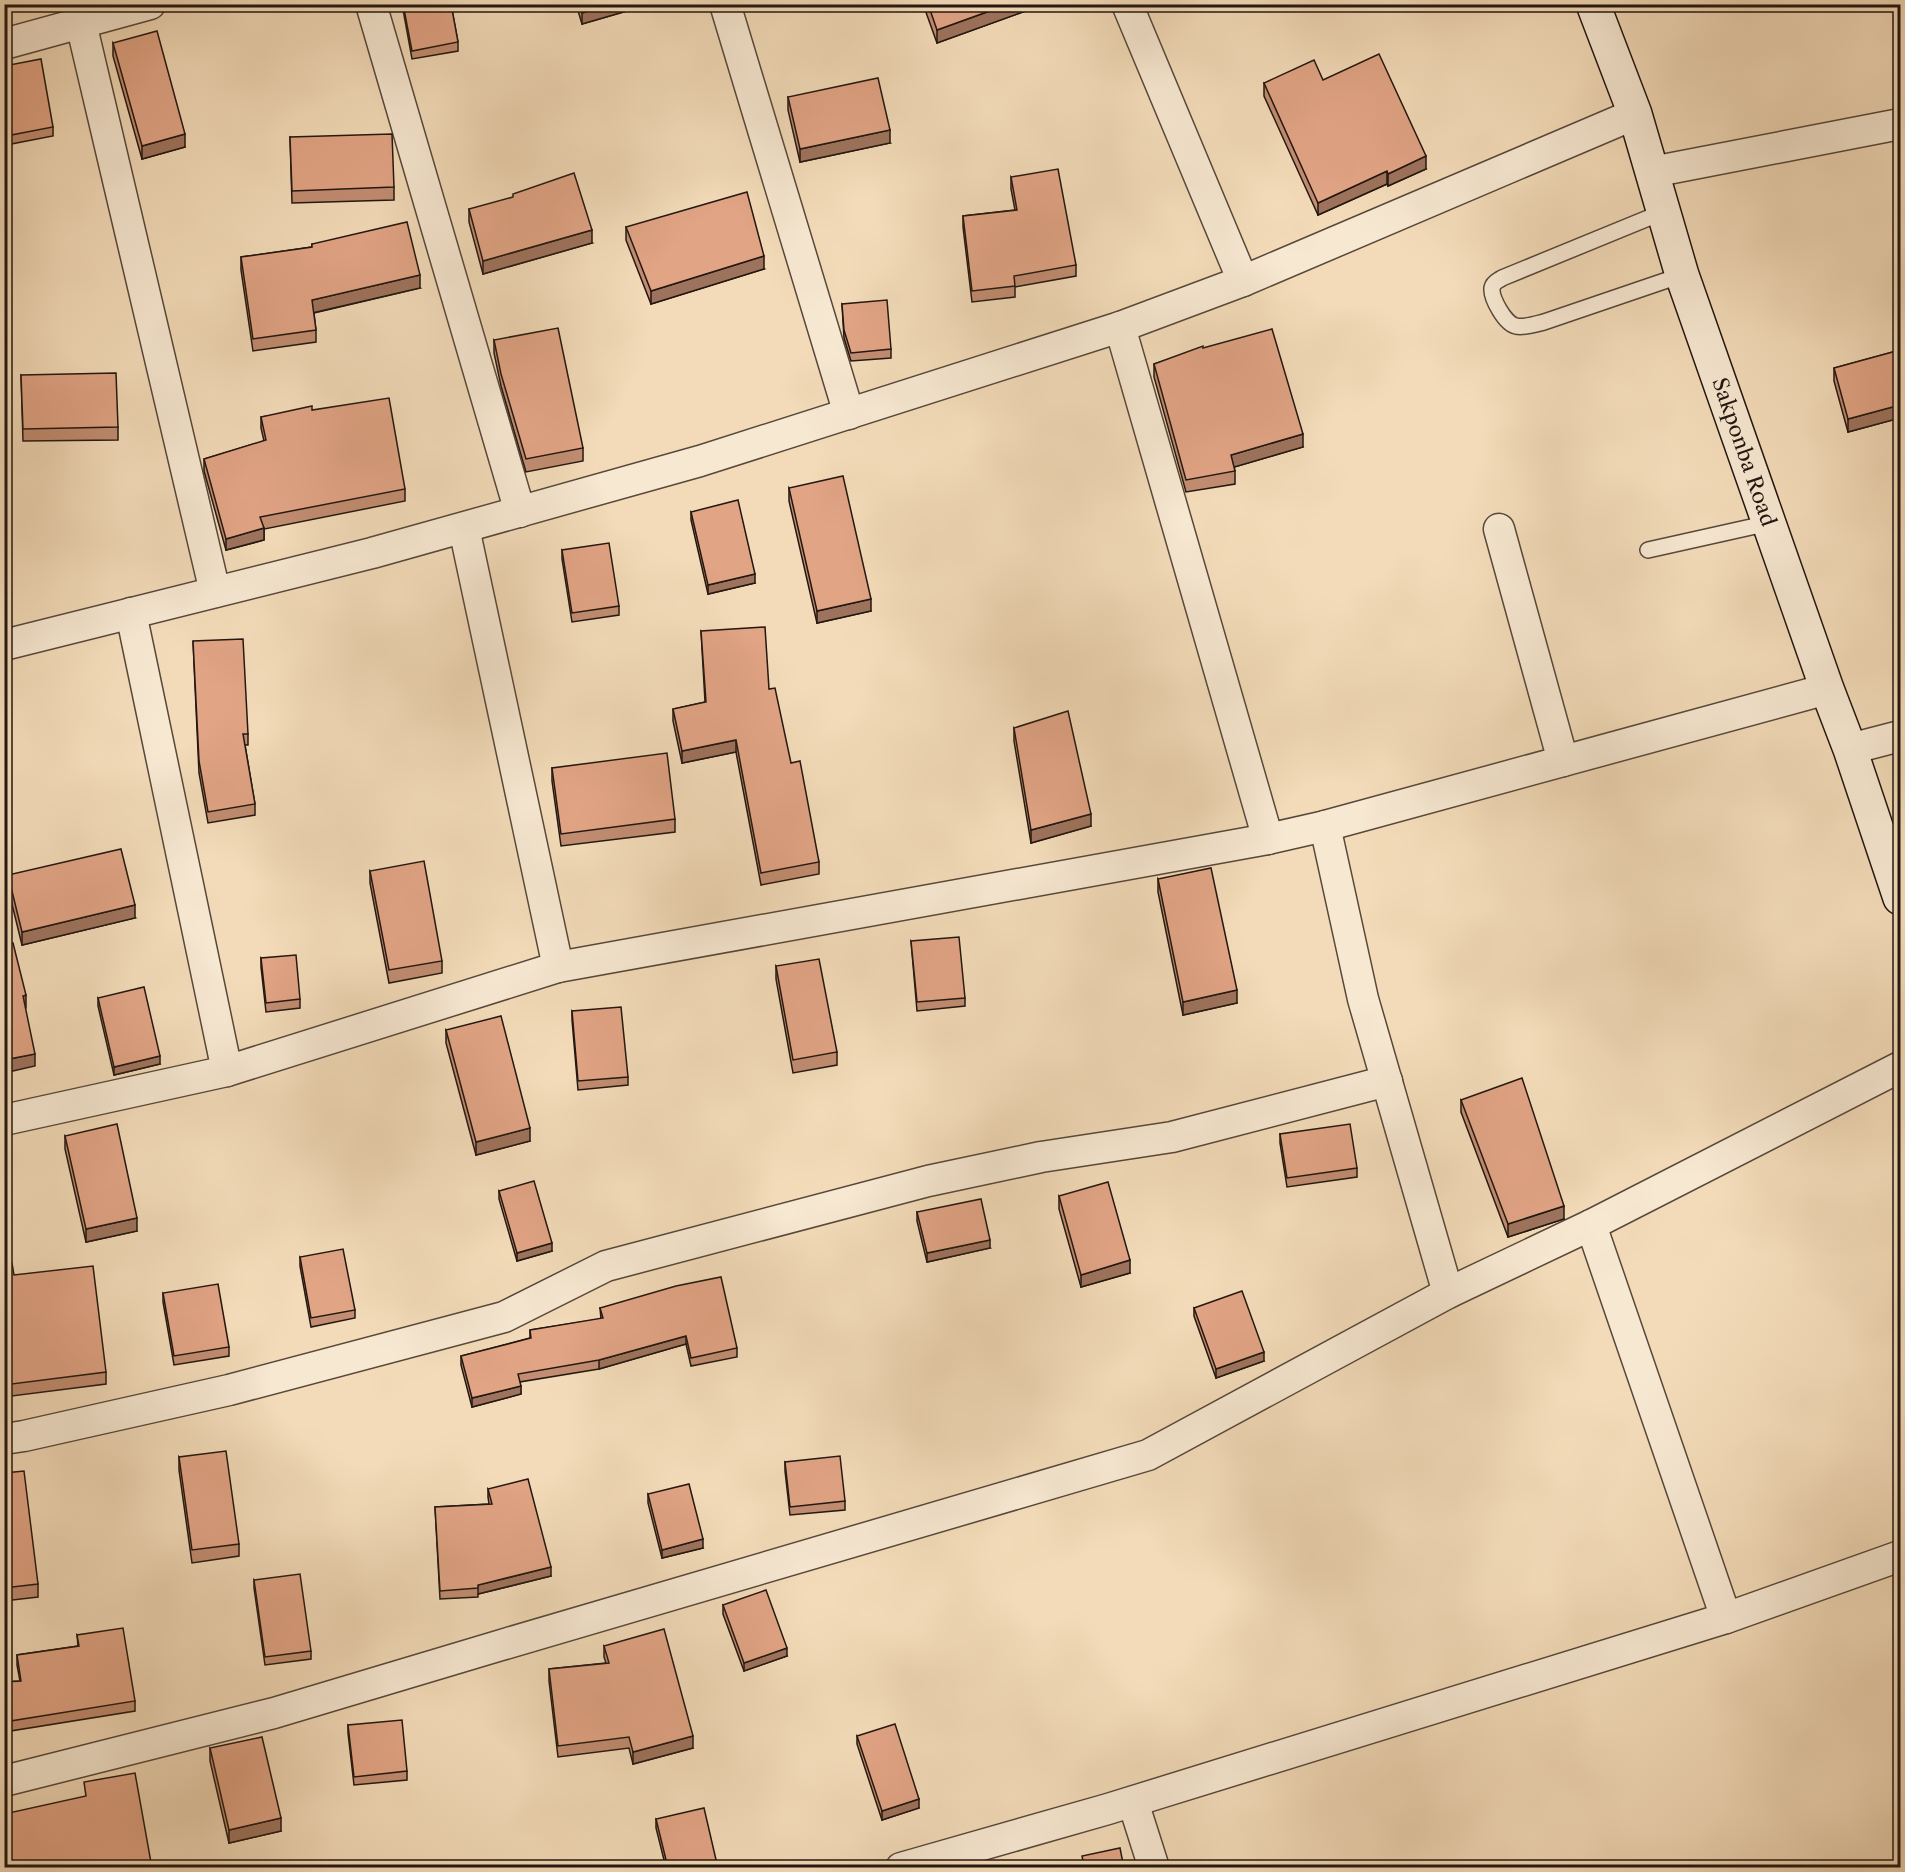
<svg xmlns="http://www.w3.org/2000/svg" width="1905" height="1872" font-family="'Libre Caslon Text',serif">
<rect width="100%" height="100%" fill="#f3dbb9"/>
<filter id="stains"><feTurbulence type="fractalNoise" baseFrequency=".00333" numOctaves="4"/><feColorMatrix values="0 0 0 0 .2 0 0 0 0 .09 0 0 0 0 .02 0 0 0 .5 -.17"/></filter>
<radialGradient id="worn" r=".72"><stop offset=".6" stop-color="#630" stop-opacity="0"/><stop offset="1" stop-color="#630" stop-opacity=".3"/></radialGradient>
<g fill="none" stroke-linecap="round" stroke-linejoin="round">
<!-- service casing -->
<g stroke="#57483a" stroke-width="18">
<g id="service">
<path d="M 1663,212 L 1502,278 C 1498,281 1493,282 1492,288 C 1491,298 1505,324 1516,326 C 1524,328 1536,324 1544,322 L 1682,275"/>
<polyline points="1648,550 1769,523"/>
</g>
</g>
<!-- minor casing -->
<g stroke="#57483a" stroke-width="33">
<g id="minor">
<polyline points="371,4 520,512"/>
<polyline points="725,4 849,414"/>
<polyline points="1127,4 1243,281"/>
<polyline points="81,23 215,592"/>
<polyline points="4,44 150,4"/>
<polyline points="1652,172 1900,124"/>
<polyline points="1120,327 1268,839"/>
<polyline points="464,528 558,967"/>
<polyline points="1499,529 1563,761"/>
<polyline points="131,613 227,1071"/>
<polyline points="4,645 372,553 700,461 1120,327 1243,281 1635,114"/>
<polyline points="1850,749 1900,736"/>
<polyline points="1325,826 1363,999 1448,1293"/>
<polyline points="4,1120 227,1071 558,967 1268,839 1325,826 1827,689"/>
<polyline points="1591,1225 1726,1618"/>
<polyline points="4,1439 24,1436 229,1390 504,1317 606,1266 928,1181 1041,1157 1172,1137 1387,1081"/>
<polyline points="4,1781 274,1713 498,1646 1148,1455 1448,1293 1591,1225 1900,1067"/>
<polyline points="1133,1802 1154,1868"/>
<polyline points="901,1868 1108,1809 1726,1618 1900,1556"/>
</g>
</g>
<!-- secondary casing -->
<g stroke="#231710" stroke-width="36">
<polyline id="secondary" points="1593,4 1635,114 1682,275 1827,689 1850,749 1900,898"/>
</g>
<!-- service -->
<use href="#service" stroke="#f7e8d2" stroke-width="15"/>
<!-- minor -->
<use href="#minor" stroke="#f7e8d2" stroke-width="30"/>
<!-- secondary -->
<use href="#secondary" stroke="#f7e8d2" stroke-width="33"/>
</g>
<!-- wall -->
<g fill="#c28d72" stroke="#231710" stroke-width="1.5">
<polygon points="402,4 451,4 458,42 458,51 412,59"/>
<polygon points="576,4 651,4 582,24"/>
<polygon points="923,4 1045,4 937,43"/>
<polygon points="113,43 185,147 142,159 113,56"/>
<polygon points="4,66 53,127 53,136 11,144 4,110"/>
<polygon points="1264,83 1426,169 1388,186 1387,184 1318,215 1264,96"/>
<polygon points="788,97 890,143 800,162 788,110"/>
<polygon points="290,137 394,187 394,200 292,203"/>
<polygon points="1011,177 1076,265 1076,276 1015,287 1015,297 972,302 963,227 963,216 1015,210 1011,189"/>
<polygon points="469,209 592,243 483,274 469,222"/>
<polygon points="626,227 764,269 651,304 626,240"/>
<polygon points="312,244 420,288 314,313 316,330 316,342 253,351 241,270 241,257 312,247"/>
<polygon points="842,304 891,349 891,358 851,361 844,338"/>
<polygon points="494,340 583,448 583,461 526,472 501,386 494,353"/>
<polygon points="1203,348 1303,447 1234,467 1235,471 1235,484 1186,492 1154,377 1154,364"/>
<polygon points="1900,350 1900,418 1848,432 1834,381 1834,368"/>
<polygon points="21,375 118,427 118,440 23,441"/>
<polygon points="312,410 405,489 405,501 264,529 264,540 226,550 204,471 204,459 264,441 261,428 261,417"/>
<polygon points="789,488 871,611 817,623 789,501"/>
<polygon points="691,512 755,583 708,594 691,520"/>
<polygon points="562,550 619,606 619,615 572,622 562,559"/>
<polygon points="701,631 769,689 819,862 819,874 761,885 736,752 682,763 673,721 673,709 705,702"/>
<polygon points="193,641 248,734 248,745 245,745 255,804 255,815 208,823 199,773"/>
<polygon points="1014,728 1091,826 1031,843 1014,741"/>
<polygon points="552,768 675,819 675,832 561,846 552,781"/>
<polygon points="370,871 442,961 442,973 389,983 370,883"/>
<polygon points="8,875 135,918 22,945 8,888"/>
<polygon points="1158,879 1237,1003 1183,1015 1158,892"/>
<polygon points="911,941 965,998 965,1006 917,1011"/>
<polygon points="261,958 300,999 300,1008 266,1012 261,967"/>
<polygon points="776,966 837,1052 837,1065 793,1073 776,979"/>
<polygon points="98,998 160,1064 114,1075 98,1006"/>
<polygon points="572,1011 628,1077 628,1085 578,1090 572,1020"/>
<polygon points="446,1030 530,1141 476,1155 446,1043"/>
<polygon points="1461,1100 1564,1219 1508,1237 1461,1112"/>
<polygon points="1280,1134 1357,1168 1357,1177 1287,1187 1280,1143"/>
<polygon points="65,1136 137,1231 86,1242 65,1149"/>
<polygon points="499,1191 552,1251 517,1261 499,1199"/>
<polygon points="1059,1196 1130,1273 1081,1287 1059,1209"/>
<polygon points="917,1212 990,1248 927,1262 917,1221"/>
<polygon points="300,1257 355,1310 355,1318 311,1327 300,1266"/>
<polygon points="4,1263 14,1275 106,1372 106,1384 4,1397"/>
<polygon points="163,1293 229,1347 229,1356 174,1365 163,1302"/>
<polygon points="600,1308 737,1348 737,1357 691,1366 686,1344 599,1369 520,1382 521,1394 472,1407 461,1365 461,1356 530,1338 530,1330 601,1319"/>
<polygon points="1194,1308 1264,1361 1216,1378 1194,1316"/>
<polygon points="179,1457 239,1544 239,1556 192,1563 179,1470"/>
<polygon points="785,1462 845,1501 845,1510 790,1515 785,1471"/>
<polygon points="4,1473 38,1584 38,1597 4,1601"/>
<polygon points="488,1489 551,1576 478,1594 478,1597 440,1599 435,1507 489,1504 488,1497"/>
<polygon points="648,1494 703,1548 662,1558 648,1503"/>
<polygon points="254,1580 311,1651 311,1659 265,1665 254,1588"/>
<polygon points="723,1605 787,1656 744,1671 723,1614"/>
<polygon points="77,1635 135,1701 135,1711 4,1732 4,1682 20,1681 17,1665 17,1655 78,1646"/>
<polygon points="604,1646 693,1748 633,1764 629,1748 558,1757 549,1681 549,1669 606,1663 604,1657"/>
<polygon points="348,1725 407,1771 407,1780 354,1785 348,1733"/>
<polygon points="857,1736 919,1808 882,1820 857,1744"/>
<polygon points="210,1748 281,1831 229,1843 210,1761"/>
<polygon points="656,1819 717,1868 666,1868 656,1828"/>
</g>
<!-- shaded-wall -->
<g fill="#9e735d" stroke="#231710" stroke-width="1.5">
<polygon points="610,4 651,4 582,24 582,13"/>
<polygon points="1009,4 1045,4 937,43 937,30"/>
<polygon points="890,130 890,143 800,162 800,149"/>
<polygon points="185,134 185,147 142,159 142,146"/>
<polygon points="1426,156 1426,169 1388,186 1388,174"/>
<polygon points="1387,171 1387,184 1318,215 1318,203"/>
<polygon points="592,230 592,243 483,274 483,261"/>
<polygon points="764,256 764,269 651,304 651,291"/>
<polygon points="420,275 420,288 312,313 312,300"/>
<polygon points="1900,405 1900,418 1848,432 1848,419"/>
<polygon points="1303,434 1303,447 1231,468 1231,455"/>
<polygon points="264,528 264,540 226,550 226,539"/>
<polygon points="755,574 755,583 708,594 708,585"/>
<polygon points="871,599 871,611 817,623 817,611"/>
<polygon points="736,740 736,752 682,763 682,751"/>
<polygon points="1091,814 1091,826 1031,843 1031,830"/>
<polygon points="135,905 135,918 22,945 22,932"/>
<polygon points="1237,990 1237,1003 1183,1015 1183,1002"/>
<polygon points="26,995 26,1008 23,1009 23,996"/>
<polygon points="35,1054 35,1066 4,1073 4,1060"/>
<polygon points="160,1056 160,1064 114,1075 114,1067"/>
<polygon points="530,1128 530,1141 476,1155 476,1142"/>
<polygon points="1564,1206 1564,1219 1508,1237 1508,1224"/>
<polygon points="137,1218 137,1231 86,1242 86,1229"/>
<polygon points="990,1240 990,1248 927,1262 927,1253"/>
<polygon points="552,1243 552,1251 517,1261 517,1253"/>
<polygon points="1130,1260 1130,1273 1081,1287 1081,1275"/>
<polygon points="686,1336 686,1344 599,1369 599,1360"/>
<polygon points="1264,1352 1264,1361 1216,1378 1216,1369"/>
<polygon points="521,1386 521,1394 472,1407 472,1398"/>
<polygon points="703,1539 703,1548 662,1558 662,1550"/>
<polygon points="551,1567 551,1576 478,1594 478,1585"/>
<polygon points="787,1648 787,1656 744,1671 744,1663"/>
<polygon points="693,1736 693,1748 633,1764 633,1752"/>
<polygon points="919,1799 919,1808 882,1820 882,1811"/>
<polygon points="281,1818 281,1831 229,1843 229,1830"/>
<polygon points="717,1864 717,1868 703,1868"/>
</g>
<!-- building -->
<g fill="#e1a485" stroke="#231710" stroke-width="1.5">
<polygon points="403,4 451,4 458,42 412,51"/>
<polygon points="579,4 610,4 582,13"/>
<polygon points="928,4 1009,4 937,30"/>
<polygon points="157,31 185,134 142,146 113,43"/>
<polygon points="1379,54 1426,156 1388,174 1387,171 1318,203 1264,83 1314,60 1323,80"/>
<polygon points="41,59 53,127 11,135 4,101 4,66"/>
<polygon points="878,78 890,130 800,149 788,97"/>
<polygon points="392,134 394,187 292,191 290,137"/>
<polygon points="1058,169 1076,265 1014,276 1015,286 972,291 963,216 1017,210 1011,177"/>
<polygon points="574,173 592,230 483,261 469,209 513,197 513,194"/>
<polygon points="747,192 764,256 651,291 626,227"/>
<polygon points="407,222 420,275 312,300 316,330 253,339 241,257 312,247 312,244"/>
<polygon points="887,300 891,349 851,353 844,330 842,304"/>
<polygon points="558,328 583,448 526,459 501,374 494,340"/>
<polygon points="1272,329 1303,434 1231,455 1235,471 1186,480 1154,364 1203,346 1203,348"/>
<polygon points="1900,350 1900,405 1848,419 1834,368"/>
<polygon points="116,373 118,427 23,429 21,375"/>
<polygon points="389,398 405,489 260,517 264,528 226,539 204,459 266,440 261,417 312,406 312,410"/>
<polygon points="843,476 871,599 817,611 789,488"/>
<polygon points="738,500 755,574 708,585 691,512"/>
<polygon points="609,543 619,606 572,613 562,550"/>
<polygon points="765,627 769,689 775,688 791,763 800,761 819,862 761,873 736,740 682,751 673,709 706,702 701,631"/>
<polygon points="243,639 248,734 243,734 255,804 208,812 199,761 193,641"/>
<polygon points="1068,711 1091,814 1031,830 1014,728"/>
<polygon points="667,753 675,819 561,834 552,768"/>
<polygon points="121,849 135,905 22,932 8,875"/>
<polygon points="424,861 442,961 389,970 370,871"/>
<polygon points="1211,868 1237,990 1183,1002 1158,879"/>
<polygon points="959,937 965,998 917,1002 911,941"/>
<polygon points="13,943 26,995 23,996 35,1054 4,1060 4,946"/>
<polygon points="296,955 300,999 266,1003 261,958"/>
<polygon points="819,959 837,1052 793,1060 776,966"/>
<polygon points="144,987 160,1056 114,1067 98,998"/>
<polygon points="621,1007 628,1077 578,1081 572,1011"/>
<polygon points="501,1016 530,1128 476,1142 446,1030"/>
<polygon points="1522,1078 1564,1206 1508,1224 1461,1100"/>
<polygon points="117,1124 137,1218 86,1229 65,1136"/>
<polygon points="1350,1124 1357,1168 1287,1178 1280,1134"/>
<polygon points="534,1181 552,1243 517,1253 499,1191"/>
<polygon points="1108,1182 1130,1260 1081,1275 1059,1196"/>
<polygon points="981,1199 990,1240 927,1253 917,1212"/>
<polygon points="343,1249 355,1310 311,1318 300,1257"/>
<polygon points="4,1263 5,1264 12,1263 14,1275 93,1266 106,1372 4,1385"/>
<polygon points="721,1277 737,1348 691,1358 686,1336 599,1360 518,1374 521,1386 472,1398 461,1356 531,1338 530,1330 603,1318 600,1308 676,1286"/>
<polygon points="218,1284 229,1347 174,1356 163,1293"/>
<polygon points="1242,1291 1264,1352 1216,1369 1194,1308"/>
<polygon points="226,1451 239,1544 192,1550 179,1457"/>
<polygon points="840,1456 845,1501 790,1507 785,1462"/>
<polygon points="24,1471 38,1584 4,1588 4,1473"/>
<polygon points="528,1479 551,1567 478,1585 478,1588 440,1591 435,1507 492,1504 488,1489"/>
<polygon points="689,1484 703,1539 662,1550 648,1494"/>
<polygon points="300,1574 311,1651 265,1657 254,1580"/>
<polygon points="766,1590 787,1648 744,1663 723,1605"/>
<polygon points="123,1628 135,1701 4,1722 4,1682 21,1681 17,1655 79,1646 77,1635"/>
<polygon points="664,1629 693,1736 633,1752 629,1737 558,1746 549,1669 609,1663 604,1646"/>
<polygon points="402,1720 407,1771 354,1777 348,1725"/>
<polygon points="895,1724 919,1799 882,1811 857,1736"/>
<polygon points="262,1737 281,1818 229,1830 210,1748"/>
<polygon points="135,1773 152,1868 4,1868 4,1814 86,1796 84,1782"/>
<polygon points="704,1808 717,1864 703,1868 668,1868 656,1819"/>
<polygon points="1120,1848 1124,1868 1075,1868 1084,1866 1082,1856"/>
</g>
<g text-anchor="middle" stroke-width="6" stroke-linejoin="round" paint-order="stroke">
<!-- street labels -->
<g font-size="21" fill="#231710" stroke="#f7e8d2">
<text transform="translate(1744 452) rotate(71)" y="7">Sakponba Road</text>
</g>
</g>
<!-- margin -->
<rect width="1905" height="1872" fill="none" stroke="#f3dbb9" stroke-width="24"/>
<rect x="6" y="6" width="1893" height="1860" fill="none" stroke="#231710" stroke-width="3"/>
<rect x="12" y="12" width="1881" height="1848" fill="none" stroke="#231710" stroke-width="1.5"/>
<rect width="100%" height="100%" filter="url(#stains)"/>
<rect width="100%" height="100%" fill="url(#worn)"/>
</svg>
